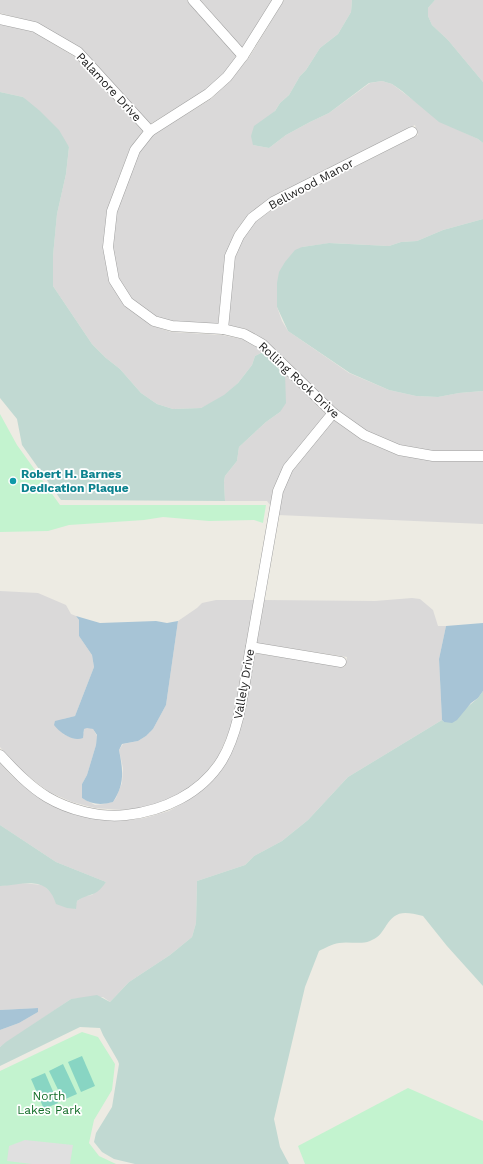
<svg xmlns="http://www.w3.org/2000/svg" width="483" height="1164" font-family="'Work Sans',sans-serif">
<rect width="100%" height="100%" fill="#edebe3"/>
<!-- residential -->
<g fill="#dad9d9">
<polygon points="0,0 187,0 237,56 223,74 206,90 150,124 81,49 38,23 0,13"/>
<polygon points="200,0 272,0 242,48"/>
<polygon points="284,0 352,0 351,12 338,34 320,48 306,70 300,76 289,95 280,103 253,145 269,148 286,135 310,122 329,113 370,83 382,81 392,84 425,109 465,133 478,139 483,143 483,219 443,230 417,241 401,242 389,246 330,243 302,247 277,307 282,321 288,331 339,366 349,373 389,390 416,396 438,397 459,393 483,391 483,451 434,451 400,445 366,431 336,409 265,340 246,329 228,325 235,258 243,239 255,222 276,207 418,135 415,125 272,197 248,215 235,232 226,254 218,324 172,321 155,316 131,298 118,277 113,247 116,212 139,152 153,135 211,99 230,81 250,56"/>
<polygon points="435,0 483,0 483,82 448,40 432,25 428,16 428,8"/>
<polygon points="0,24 34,32 75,57 143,131 130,148 107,210 110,283 124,305 153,326 171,332 222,335 242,339 260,349 263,352 255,356 252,365 238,383 224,396 213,402 201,408 173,409 157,404 141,393 120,369 106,358 92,344 53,286 53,256 57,214 66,174 69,147 23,97 0,92"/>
<polygon points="285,373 326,414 284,466 273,489 269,515 270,505 267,501 225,501 224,482 225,476 237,461 239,447 266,422 280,412"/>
<polygon points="334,420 362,440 398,455 433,461 483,461 483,524 278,515 282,493 292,471"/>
<polygon points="0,591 38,593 66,605 71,614 76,616 79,620 79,636 92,655 94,667 75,716 63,719 63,734 75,739 84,733 84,729 88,727 93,729 97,736 96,745 87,775 82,784 82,798 95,805 104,804 113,802 116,798 122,783 123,768 119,750 123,744 138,741 146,736 153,729 166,705 178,621 197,608 202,603 216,600 254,600 233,722 218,757 204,775 186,790 166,801 144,808 121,810 95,808 72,802 49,792 18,768 0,747"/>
<polygon points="412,598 420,599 433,610 438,626 446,626 439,659 442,720 348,777 308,820 282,841 254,856 245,865 197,881 196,923 192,937 170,955 129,982 110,1002 103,997 71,999 0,1047 0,1030 19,1023 38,1012 38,1008 0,1010 0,886 21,883 43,885 54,895 75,909 77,901 85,896 92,895 106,882 56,862 0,825 0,763 12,776 45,802 70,813 94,819 120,821 145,818 169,811 190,799 210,783 226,762 242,724 254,653 345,667 347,657 256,643 263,600 375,601"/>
</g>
<!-- wetland -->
<g fill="#c1d9d2">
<polygon points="352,0 435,0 428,8 428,16 432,25 448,40 483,82 483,143 478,139 439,122 402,91 392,84 382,81 369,83 329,113 310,122 286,135 269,148 253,145 251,136 254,126 275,111 280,103 289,95 300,76 306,70 320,48 338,34 351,12"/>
<polygon points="0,92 23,97 40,111 59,130 69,147 66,174 57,214 53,256 53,286 92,344 106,358 120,369 141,393 157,404 173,409 201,408 224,395 238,383 252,365 255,356 263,352 285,373 286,403 280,412 266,422 239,447 237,461 225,476 224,482 225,501 61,500 22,445 17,419 0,398"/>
<polygon points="483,219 483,391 459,393 438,397 416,396 389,390 350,373 288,331 277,307 277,283 279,272 285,262 295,250 302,247 329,243 389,246 401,242 417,241 443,230"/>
<path d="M 483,691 L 483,986 L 447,946 L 423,916 C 403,911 395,910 384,929 C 380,935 377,938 370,941 C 360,945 349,941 339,943 C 332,944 325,948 319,951 L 305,987 L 274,1119 L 280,1147 L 289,1164 L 135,1164 L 114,1159 L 102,1152 L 94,1142 L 96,1133 L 112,1107 L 119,1064 L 118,1061 L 103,1035 L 100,1028 L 80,1027 L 0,1066 L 0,1047 L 6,1042 L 71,999 L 97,995 L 110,1002 L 129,982 L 170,955 L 192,937 L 196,923 L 197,881 L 245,865 L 254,856 L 282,841 L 308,820 L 348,777 L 442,720 L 444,722 L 465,709 L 478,698 Z"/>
<path d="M 0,825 L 56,862 L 106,882 C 95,898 91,892 77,901 L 76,909 L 67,908 L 56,904 C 47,874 23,885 0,886 Z"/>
</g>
<!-- park -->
<g fill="#c3f3cf">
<polygon points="0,414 17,445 60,505 266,505 263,523 254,520 209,521 163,517 144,520 69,525 48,531 0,532"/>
<polygon points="82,1032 98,1037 115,1064 112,1090 94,1120 89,1143 99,1156 116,1164 0,1164 0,1071"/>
<polygon points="408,1088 483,1121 483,1164 305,1164 298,1146"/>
</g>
<!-- pitch -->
<g fill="#88d5c3">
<polygon points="82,1056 95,1086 81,1092 68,1062"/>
<polygon points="63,1064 77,1094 63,1100 49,1071"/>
<polygon points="45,1073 58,1103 44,1109 31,1079"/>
</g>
<!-- parking -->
<polygon fill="#e0e0e0" points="25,1140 73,1145 70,1164 32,1164 7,1161 9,1146"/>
<!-- water -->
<g fill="#a7c4d6">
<path d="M 76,616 L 100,623 L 156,621 L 167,623 L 178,621 L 166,705 L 153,729 L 146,736 L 138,741 L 122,744 L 119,750 C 123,770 125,784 113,802 C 102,805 92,805 82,798 L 82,784 L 87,775 L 96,745 L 97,735 L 93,729 L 87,728 L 84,729 L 83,738 C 73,742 60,733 54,725 L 55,721 L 75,716 L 94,667 L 92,655 L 79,636 L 79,620 Z"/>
<polygon points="483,623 483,691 478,698 471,703 457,720 452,723 444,722 442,720 439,659 446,626"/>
<polygon points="38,1008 38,1012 19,1023 0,1030 0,1010"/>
</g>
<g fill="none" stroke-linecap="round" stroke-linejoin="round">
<!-- street casing -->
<g stroke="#a0a0a0" stroke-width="11">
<g id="street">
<polyline points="193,0 243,56"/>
<polyline points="278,0 243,56 227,77 208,94 150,131 135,150 112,211 108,247 114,280 128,302 154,321 172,326 223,329 244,334 262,344 333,413 364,435 399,450 433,456 483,456"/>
<polyline points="0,19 35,27 78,52 150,131"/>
<polyline points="223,329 230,256 239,236 252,218 273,202 412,132"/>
<polyline points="251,647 341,662"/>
<path d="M 0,755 C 14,770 29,786 47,797 C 69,810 100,818 126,815 C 163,811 201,794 222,760 C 241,728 244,683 251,646 C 260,595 269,543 278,491 L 288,468 L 333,413"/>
</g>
</g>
<!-- street -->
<use href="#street" stroke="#fff" stroke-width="10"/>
</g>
<!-- markers -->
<circle fill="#0f9aa8" stroke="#fff" stroke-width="1.5" cx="13" cy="481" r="4"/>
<g text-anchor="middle" stroke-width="3.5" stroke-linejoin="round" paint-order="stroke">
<!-- street labels -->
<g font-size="12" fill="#1c1c1c" stroke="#fff">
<text transform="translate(109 87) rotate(47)" y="4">Palamore Drive</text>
<text transform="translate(311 184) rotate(-28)" y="4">Bellwood Manor</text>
<text transform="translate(299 380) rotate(43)" y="4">Rolling Rock Drive</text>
<text transform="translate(244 684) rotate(-80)" y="4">Vallely Drive</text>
</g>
<!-- culture labels -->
<g font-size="12" font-weight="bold" fill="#0d838f" stroke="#fff" text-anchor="start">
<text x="21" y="478">Robert H. Barnes<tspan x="21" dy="14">Dedication Plaque</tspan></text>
</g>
<!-- park labels -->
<g font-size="12" fill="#156f2b" stroke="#fff">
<text x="49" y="1100">North<tspan x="49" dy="14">Lakes Park</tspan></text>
</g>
</g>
</svg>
